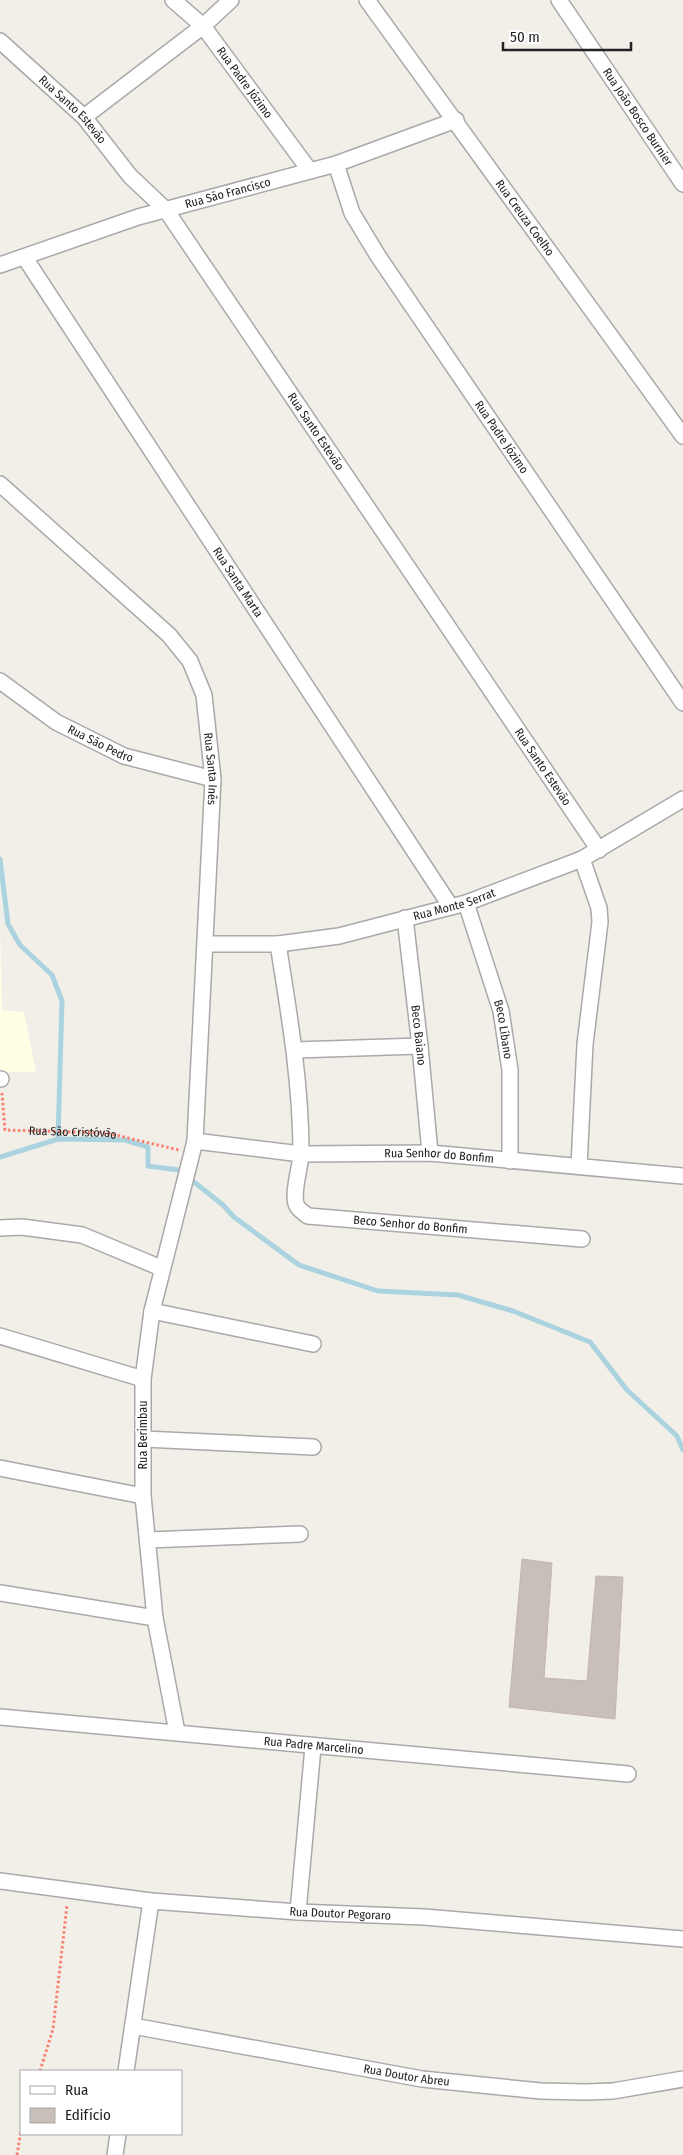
<svg xmlns="http://www.w3.org/2000/svg" width="683" height="2155" font-family="'Fira Sans Condensed',sans-serif">
<rect width="100%" height="100%" fill="#f2efe9"/>
<!-- education -->
<polygon fill="#ffffe5" points="0,926 2,1010 24,1012 36,1072 0,1072"/>
<g fill="none" stroke-linecap="round" stroke-linejoin="round">
<!-- stream -->
<g stroke="#aad3df" stroke-width="5">
<polyline points="0,859 8,924 20,945 52,975 62,1001 58,1139"/>
<polyline points="0,1157 58,1139 125,1140 148,1147 148,1166 179,1170 223,1205 234,1217 299,1265 378,1291 458,1295 513,1311 590,1342 627,1390 677,1436 683,1450"/>
</g>
</g>
<!-- building -->
<polygon fill="#c7bfb8" stroke="#c4b6ab" points="522,1559 552,1563 544,1678 587,1681 596,1576 623,1577 615,1719 509,1707"/>
<g fill="none" stroke-linecap="round" stroke-linejoin="round">
<!-- street casing -->
<g stroke="#a9a9a9" stroke-width="18">
<g id="street">
<path id="s2" d="M 173,0 L 203,26 L 310,171"/>
<path id="s3" d="M 367,0 L 683,436"/>
<path id="s4" d="M 559,0 L 683,184"/>
<path id="s5" d="M 0,41 L 84,117 L 130,176 L 166,210 L 599,850"/>
<polyline points="84,117 203,26 231,0"/>
<path id="s6" d="M 336,164 L 352,213 L 378,256 L 683,703"/>
<path id="s7" d="M 25,258 L 451,907"/>
<path id="s8" d="M 0,265 L 138,217 L 336,164 L 456,120"/>
<path id="s9" d="M 0,484 L 169,635 L 190,661 L 204,695 L 213,779 L 195,1141 L 152,1311 L 143,1379 L 143,1496 L 155,1618 L 177,1732"/>
<path id="s10" d="M 0,681 L 56,722 L 124,756 L 213,779"/>
<path id="s11" d="M 466,903 L 501,1011 L 510,1070 L 510,1161"/>
<path id="s12" d="M 405,918 L 420,1046 L 430,1153"/>
<path id="s13" d="M 207,944 L 278,944 L 339,936 L 466,903 L 582,859 L 683,799"/>
<path id="s14" d="M 278,944 C 289,1013 301,1083 301,1153 C 301,1166 291,1195 297,1206 C 299,1210 304,1213 308,1216 L 582,1239"/>
<polyline points="295,1050 420,1046"/>
<polyline points="0,1079 1,1079"/>
<path id="s15" d="M 195,1141 L 301,1154 L 430,1153 L 683,1176"/>
<polyline points="579,1166 585,1044 600,922 599,908 582,859"/>
<polyline points="0,1228 22,1227 82,1235 161,1268"/>
<polyline points="152,1311 313,1344"/>
<polyline points="0,1336 143,1379"/>
<polyline points="144,1439 313,1447"/>
<polyline points="0,1468 143,1496"/>
<polyline points="148,1540 300,1534"/>
<polyline points="0,1593 155,1618"/>
<path id="s16" d="M 0,1717 L 628,1774"/>
<path id="s17" d="M 0,1881 L 151,1901 L 298,1912 L 424,1917 L 683,1939"/>
<polyline points="298,1912 313,1747"/>
<path id="s18" d="M 133,2026 L 422,2079 L 541,2091 L 586,2092 L 613,2091 L 683,2079"/>
<polyline points="126,2071 151,1901"/>
<polyline points="115,2155 118,2134"/>
</g>
</g>
<!-- path -->
<g stroke="#fa8072" stroke-width="3" stroke-dasharray="2.5 2.5" stroke-linecap="butt">
<path id="s1" d="M 2,1093 L 5,1130 L 107,1133 L 179,1150"/>
<polyline points="40,2071 53,2029 67,1905"/>
<polyline points="17,2155 21,2130"/>
</g>
<!-- street -->
<use href="#street" stroke="#fff" stroke-width="15"/>
</g>
<g text-anchor="middle" stroke-width="4" stroke-linejoin="round" paint-order="stroke">
<!-- street labels -->
<g font-size="12" fill="#222" stroke="#fff">
<text dy="4" stroke="none"><textPath href="#s2" startOffset="110">Rua Padre Józimo</textPath></text>
<text dy="4" stroke="none"><textPath href="#s5" startOffset="100">Rua Santo Estevão</textPath></text>
<text dy="4" stroke="none"><textPath href="#s4" startOffset="141">Rua João Bosco Burnier</textPath></text>
<text dy="4" stroke="none"><textPath href="#s8" startOffset="239">Rua São Francisco</textPath></text>
<text dy="4" stroke="none"><textPath href="#s3" startOffset="269">Rua Creuza Coelho</textPath></text>
<text dy="4" stroke="none"><textPath href="#s5" startOffset="505">Rua Santo Estevão</textPath></text>
<text dy="4" stroke="none"><textPath href="#s6" startOffset="321">Rua Padre Józimo</textPath></text>
<text dy="4" stroke="none"><textPath href="#s7" startOffset="388">Rua Santa Marta</textPath></text>
<text dy="4" stroke="none"><textPath href="#s10" startOffset="119">Rua São Pedro</textPath></text>
<text dy="4" stroke="none"><textPath href="#s5" startOffset="910">Rua Santo Estevão</textPath></text>
<text dy="4" stroke="none"><textPath href="#s9" startOffset="371">Rua Santa Inês</textPath></text>
<text dy="4" stroke="none"><textPath href="#s13" startOffset="252">Rua Monte Serrat</textPath></text>
<text dy="4" stroke="none"><textPath href="#s11" startOffset="132">Beco Líbano</textPath></text>
<text dy="4" stroke="none"><textPath href="#s12" startOffset="118">Beco Baiano</textPath></text>
<text dy="4" stroke="none"><textPath href="#s1" startOffset="105">Rua São Cristóvão</textPath></text>
<text dy="4" stroke="none"><textPath href="#s15" startOffset="245">Rua Senhor do Bonfim</textPath></text>
<text dy="4" stroke="none"><textPath href="#s14" startOffset="382">Beco Senhor do Bonfim</textPath></text>
<text transform="translate(143 1435) rotate(-90)" y="4">Rua Berimbau</text>
<text dy="4" stroke="none"><textPath href="#s16" startOffset="315">Rua Padre Marcelino</textPath></text>
<text dy="4" stroke="none"><textPath href="#s17" startOffset="342">Rua Doutor Pegoraro</textPath></text>
<text dy="4" stroke="none"><textPath href="#s18" startOffset="278">Rua Doutor Abreu</textPath></text>
</g>
</g>
<!-- legend -->
<rect x="20" y="2070" width="162" height="65" fill="#ffffff" stroke="#a7a7a7"/>
<rect x="30" y="2086" width="25" height="8" fill="#ffffff" stroke="#a7a7a7"/>
<text x="65" y="2095" font-size="15" fill="#222222">Rua</text>
<rect x="30" y="2108" width="25" height="15" fill="#c7bfb8" stroke="#a7a7a7"/>
<text x="65" y="2120" font-size="15" fill="#222222">Edifício</text>
<!-- scale -->
<path d="M503 42v8h128v-8" fill="none" stroke="#222222" stroke-width="2.5"/>
<text x="510" y="42" font-size="15" fill="#222222" stroke="#ffffff" stroke-width="4" paint-order="stroke">50 m</text>
</svg>
